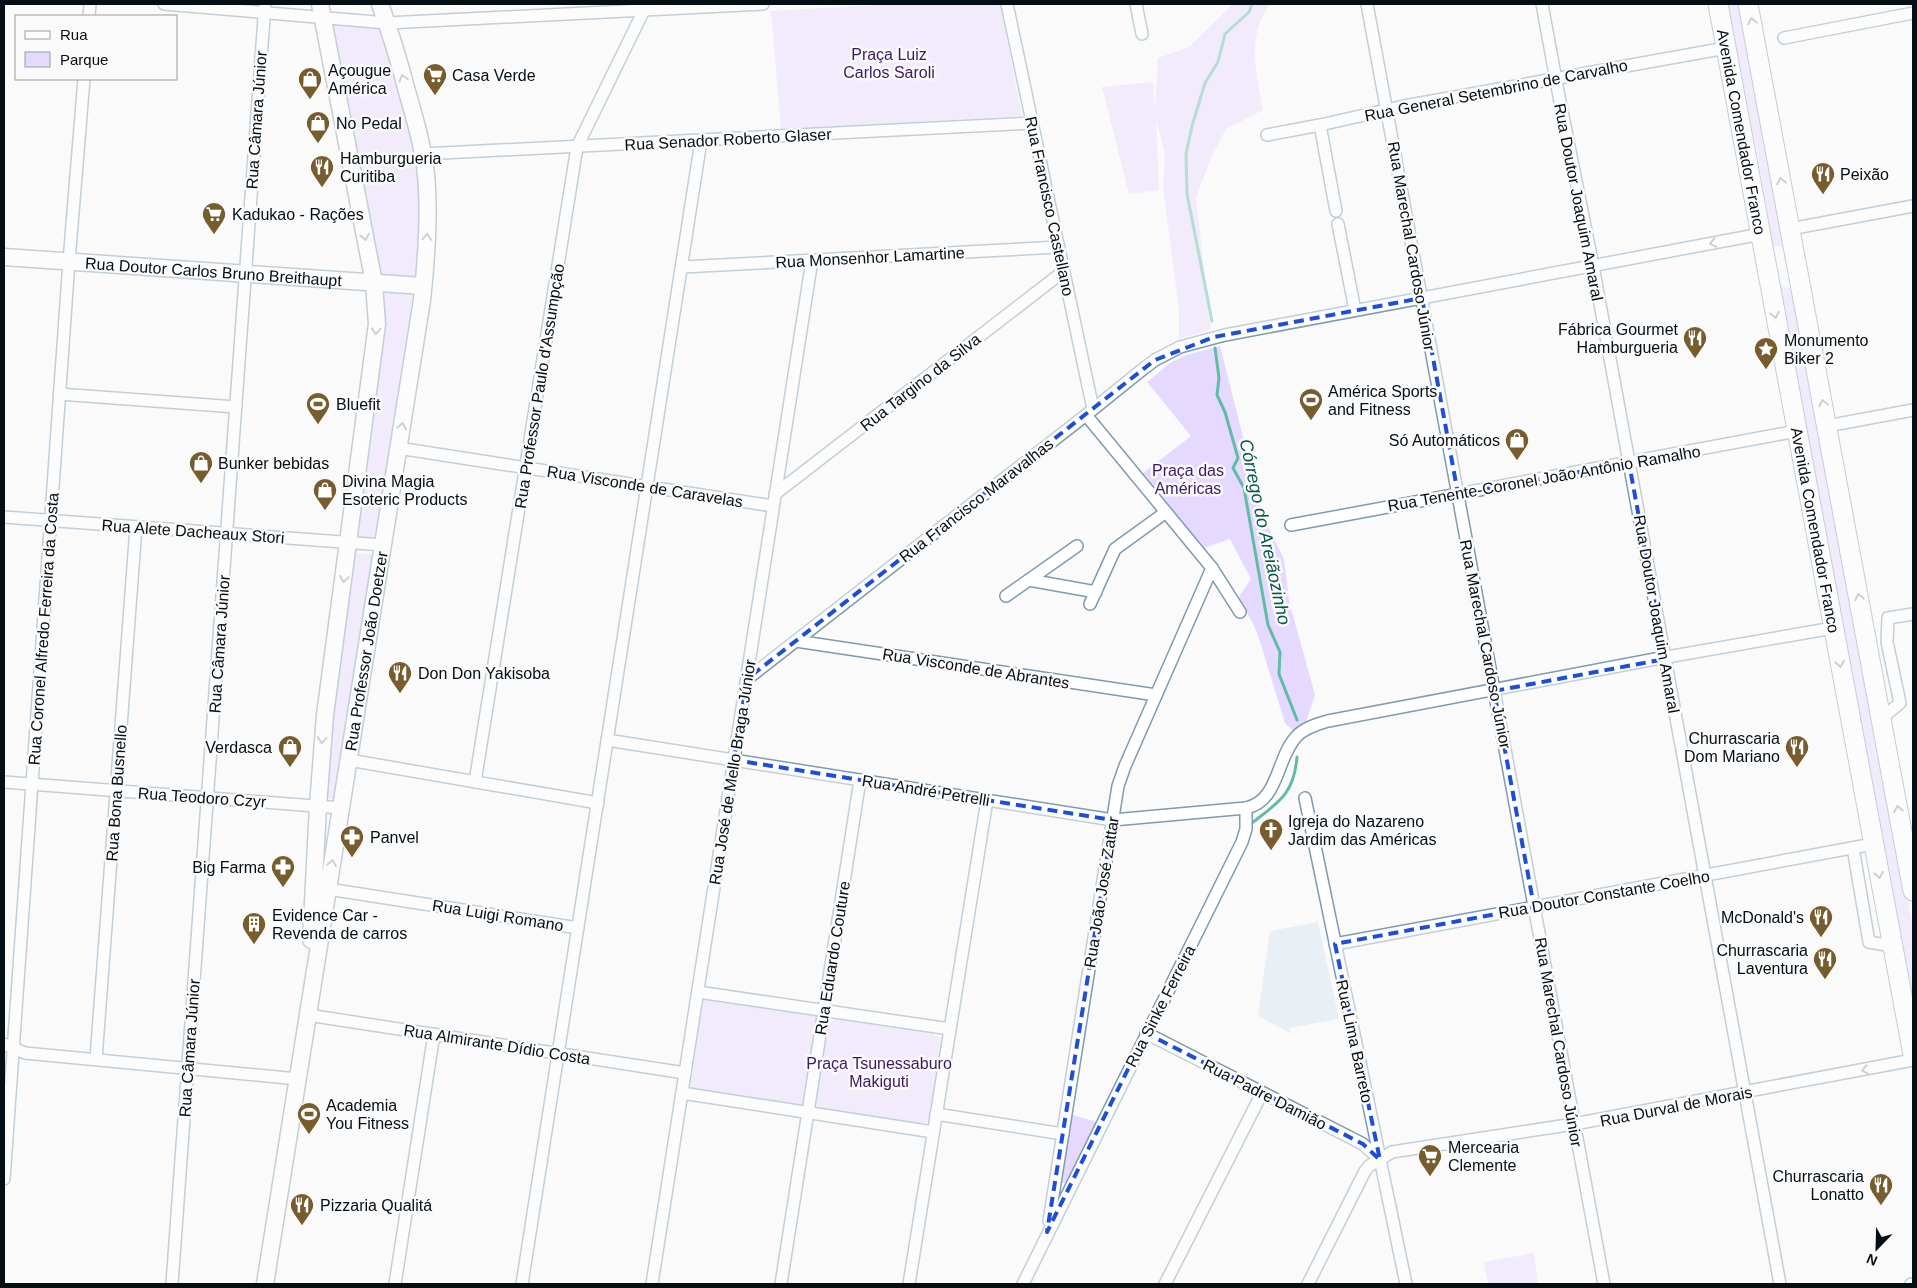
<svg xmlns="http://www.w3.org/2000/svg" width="1917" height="1288" font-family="Arial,sans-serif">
<rect width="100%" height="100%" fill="#fafafa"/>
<!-- built -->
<polygon fill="#e8eff5" points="1318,922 1339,1019 1288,1028 1292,1034 1258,1016 1270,931"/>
<!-- green -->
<g fill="#e6d9ff">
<polygon points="895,4 1003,4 1010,35 1006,35 1022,116 781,129 771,11"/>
<path d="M 1231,4 L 1270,4 C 1246,38 1256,72 1263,110 L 1226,129 L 1210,160 L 1196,198 L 1211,329 L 1179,339 L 1179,309 L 1163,187 L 1165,153 L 1156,121 L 1159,190 L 1129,194 L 1102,87 L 1153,82 L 1155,111 L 1158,58 L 1189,47 L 1231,6 Z"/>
<polygon points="1725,4 1742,4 1784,248 1773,245 1756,146 1741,90"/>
<polygon points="330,24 381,27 408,117 421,183 418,278 381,274"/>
<polygon points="1777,283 1787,288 1793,286 1913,928 1913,1011"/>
<polygon points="383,292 413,295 375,538 356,536 384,307"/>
<polygon points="1220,346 1263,516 1284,559 1289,601 1315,695 1306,722 1293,731 1285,723 1257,632 1239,597 1251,579 1230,539 1204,548 1143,473 1191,436 1147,382 1170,363 1186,355"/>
<polygon points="352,553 373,554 335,800 323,798"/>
<polygon points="703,1000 817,1016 805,1106 690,1090"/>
<polygon points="836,1019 932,1034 941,1038 943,1044 930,1121 920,1125 821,1110 817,1107 815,1101 827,1024"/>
<polygon points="1069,1114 1097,1122 1068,1184 1061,1182 1060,1180"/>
<polygon points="1534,1253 1538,1284 1488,1284 1484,1262"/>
</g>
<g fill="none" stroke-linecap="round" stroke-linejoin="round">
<!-- stream -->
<g stroke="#60bca4" stroke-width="3">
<polyline points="1212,321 1187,194 1186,154 1192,126 1205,83 1218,62 1225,34 1249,12 1252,4"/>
<polyline points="1215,348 1219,378 1217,395 1225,412 1238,458 1233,468 1244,488 1268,625 1280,652 1279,674 1297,720"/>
<path d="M 1252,823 C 1279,802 1294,794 1297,757"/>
</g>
<!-- minor casing -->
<g stroke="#7e9baf" stroke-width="14">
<g id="minor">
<polyline points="164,4 387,23 763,4"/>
<polyline points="1007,4 1093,409"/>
<polyline points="1136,4 1142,34"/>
<polyline points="1367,4 1604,1284"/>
<polyline points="1542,4 1558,91 1593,266 1780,1284"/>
<polyline points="89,16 90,4"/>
<polyline points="1784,38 1913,13"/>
<polyline points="1320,125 1336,211"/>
<polyline points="1267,135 1320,125 1404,106 1726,48"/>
<polyline points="423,154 1033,123"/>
<polyline points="1338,224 1355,310"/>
<polyline points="1790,229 1913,206"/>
<polyline points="682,267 1059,247"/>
<polyline points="59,394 236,407"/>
<polyline points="1086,415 1212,568 1240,612"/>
<polyline points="1827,426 1913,410"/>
<polyline points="398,448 773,506"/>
<polyline points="775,494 1064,271"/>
<polyline points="4,517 383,545"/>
<polyline points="1291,525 1797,431"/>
<polyline points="1029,580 1096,592"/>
<polyline points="1006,596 1077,546"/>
<polyline points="1090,604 1115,549 1166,512"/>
<polyline points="796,641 1156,695"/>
<polyline points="747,679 1086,415 1143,369 1155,360 1180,347 1225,335 1761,234"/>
<polyline points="1881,719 1900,703 1887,642 1888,618 1913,614"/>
<polyline points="607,740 1113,820 1246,808"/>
<polyline points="349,760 598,803"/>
<polyline points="4,782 341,808"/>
<polyline points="475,782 577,147 644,10 643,4"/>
<polyline points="1305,798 1406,1284"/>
<polyline points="1853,848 1869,942 1892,946"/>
<polyline points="328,889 578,928"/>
<polyline points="1335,944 1873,844"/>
<polyline points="698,992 950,1029"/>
<polyline points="308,1015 685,1073"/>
<polyline points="1146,1033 1363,1144 1380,1160"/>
<polyline points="4,1044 25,1053 298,1079"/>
<polyline points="96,1059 136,527"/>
<polyline points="682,1093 933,1132"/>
<polyline points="936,1114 1063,1134"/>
<polyline points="4,1179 69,261 84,79"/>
<polyline points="1049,1221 1118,786 1125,766 1212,568"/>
<polyline points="172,1284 265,4"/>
<polyline points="395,1284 434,1034"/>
<polyline points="522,1284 701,141"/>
<polyline points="652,1284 812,260"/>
<polyline points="781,1284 860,780"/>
<polyline points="909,1284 987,800"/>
<path d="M 1023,1284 L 1242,842 L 1246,829 L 1246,808 C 1279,801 1276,759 1296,737 C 1304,728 1317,724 1328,721 L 1650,660 L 1833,628"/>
<polyline points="1165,1284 1262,1093"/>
<polyline points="1308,1284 1365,1171 1369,1166 1392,1152 1574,1124 1913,1060"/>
<polyline points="1911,1284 1913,1284"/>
</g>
</g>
<!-- secondary casing -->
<g stroke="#7e9baf" stroke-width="19">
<g id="secondary">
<path id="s1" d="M 4,257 L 423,286"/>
<polyline points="311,940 318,806 325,715 377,324 374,283 320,4"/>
<path id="s2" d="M 265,1284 L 422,300 C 426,263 429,226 427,189 C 426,157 417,126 408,95 C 400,64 391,34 380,4"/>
</g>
</g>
<!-- trunk casing -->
<g stroke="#7e9baf" stroke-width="21">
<g id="trunk">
<path id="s3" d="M 1718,4 L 1913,1055"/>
<polyline points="1748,4 1913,891"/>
</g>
</g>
<!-- minor -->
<use href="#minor" stroke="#fff" stroke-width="11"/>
<!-- secondary -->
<use href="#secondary" stroke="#fff" stroke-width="16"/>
<!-- trunk -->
<use href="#trunk" stroke="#fff" stroke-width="19"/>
</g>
<!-- one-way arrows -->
<defs><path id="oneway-chevron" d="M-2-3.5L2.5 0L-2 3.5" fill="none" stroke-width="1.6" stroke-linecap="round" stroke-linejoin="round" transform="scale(1.25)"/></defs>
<g stroke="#9b9fa1">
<use href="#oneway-chevron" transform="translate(1752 21) rotate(-101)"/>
<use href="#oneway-chevron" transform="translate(403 78) rotate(-106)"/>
<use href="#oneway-chevron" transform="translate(1781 181) rotate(-101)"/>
<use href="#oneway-chevron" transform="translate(365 237) rotate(79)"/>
<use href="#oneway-chevron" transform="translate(427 237) rotate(-87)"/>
<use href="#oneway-chevron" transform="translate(1713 243) rotate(169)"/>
<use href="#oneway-chevron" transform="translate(1775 315) rotate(79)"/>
<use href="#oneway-chevron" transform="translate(376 331) rotate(94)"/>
<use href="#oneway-chevron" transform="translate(1823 403) rotate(-101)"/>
<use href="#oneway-chevron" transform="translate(402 426) rotate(-81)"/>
<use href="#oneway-chevron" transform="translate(344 579) rotate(98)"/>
<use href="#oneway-chevron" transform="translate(1859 597) rotate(-101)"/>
<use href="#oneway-chevron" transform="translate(1840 664) rotate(80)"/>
<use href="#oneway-chevron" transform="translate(322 740) rotate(95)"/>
<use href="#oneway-chevron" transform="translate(1898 809) rotate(-101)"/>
<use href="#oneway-chevron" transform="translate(332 863) rotate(-81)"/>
<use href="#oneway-chevron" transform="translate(1879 875) rotate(80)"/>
<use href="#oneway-chevron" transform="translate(1865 1070) rotate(169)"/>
</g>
<!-- marked area -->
<path d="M0 0H1917V1288H0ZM 1422,298 L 1458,494 L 1629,463 L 1665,659 L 1494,691 L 1534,907 L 1335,944 L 1380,1160 L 1363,1144 L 1146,1033 L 1047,1232 L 1113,820 L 734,760 L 747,679 L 1155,360 L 1214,337 Z" fill="#fafafa" fill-opacity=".55" fill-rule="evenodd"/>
<path fill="none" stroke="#1d4ed8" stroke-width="4" stroke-dasharray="10 6" stroke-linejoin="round" d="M 1422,298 L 1458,494 L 1629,463 L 1665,659 L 1494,691 L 1534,907 L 1335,944 L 1380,1160 L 1363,1144 L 1146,1033 L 1047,1232 L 1113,820 L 734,760 L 747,679 L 1155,360 L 1214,337 Z"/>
<!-- icons -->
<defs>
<g id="supermarket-pin" transform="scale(1.25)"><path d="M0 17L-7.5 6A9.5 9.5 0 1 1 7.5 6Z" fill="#775c2e" stroke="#fafafa"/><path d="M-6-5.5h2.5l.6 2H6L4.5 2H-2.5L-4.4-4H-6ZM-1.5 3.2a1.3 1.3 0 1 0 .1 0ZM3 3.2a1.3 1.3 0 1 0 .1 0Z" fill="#fff"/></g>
<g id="shop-pin" transform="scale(1.25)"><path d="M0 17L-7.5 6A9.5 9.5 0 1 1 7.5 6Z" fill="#775c2e" stroke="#fafafa"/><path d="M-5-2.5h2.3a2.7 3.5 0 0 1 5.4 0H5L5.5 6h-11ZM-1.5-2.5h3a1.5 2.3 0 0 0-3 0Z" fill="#fff"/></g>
<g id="restaurant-pin" transform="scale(1.25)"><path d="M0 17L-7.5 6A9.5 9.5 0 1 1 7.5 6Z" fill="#775c2e" stroke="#fafafa"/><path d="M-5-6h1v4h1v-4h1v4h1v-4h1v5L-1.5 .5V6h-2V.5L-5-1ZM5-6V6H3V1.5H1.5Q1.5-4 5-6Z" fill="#fff"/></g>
<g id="sight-pin" transform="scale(1.25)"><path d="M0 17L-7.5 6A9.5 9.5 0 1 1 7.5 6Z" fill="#775c2e" stroke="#fafafa"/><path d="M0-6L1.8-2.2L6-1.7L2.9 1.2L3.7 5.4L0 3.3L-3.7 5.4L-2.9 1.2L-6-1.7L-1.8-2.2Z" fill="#fff"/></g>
<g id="stadium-pin" transform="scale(1.25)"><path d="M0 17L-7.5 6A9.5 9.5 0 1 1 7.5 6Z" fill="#775c2e" stroke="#fafafa"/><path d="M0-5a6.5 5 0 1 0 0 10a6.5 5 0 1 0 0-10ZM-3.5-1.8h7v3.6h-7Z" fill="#fff"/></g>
<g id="church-pin" transform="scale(1.25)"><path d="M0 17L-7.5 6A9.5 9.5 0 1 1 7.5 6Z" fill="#775c2e" stroke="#fafafa"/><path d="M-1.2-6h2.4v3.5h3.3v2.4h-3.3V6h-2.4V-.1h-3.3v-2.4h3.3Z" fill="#fff"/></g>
<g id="pharmacy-pin" transform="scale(1.25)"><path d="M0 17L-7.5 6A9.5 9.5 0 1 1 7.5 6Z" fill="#775c2e" stroke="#fafafa"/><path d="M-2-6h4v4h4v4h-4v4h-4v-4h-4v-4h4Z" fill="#fff"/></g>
<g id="building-pin" transform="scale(1.25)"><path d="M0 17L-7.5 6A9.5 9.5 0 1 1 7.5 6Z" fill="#775c2e" stroke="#fafafa"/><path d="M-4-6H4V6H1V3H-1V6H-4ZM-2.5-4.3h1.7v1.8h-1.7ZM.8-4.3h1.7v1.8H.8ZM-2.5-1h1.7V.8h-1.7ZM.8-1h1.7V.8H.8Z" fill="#fff"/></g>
</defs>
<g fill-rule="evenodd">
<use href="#supermarket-pin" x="435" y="75"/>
<use href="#shop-pin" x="310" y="79"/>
<use href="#shop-pin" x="318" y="123"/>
<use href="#restaurant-pin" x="322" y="167"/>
<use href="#restaurant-pin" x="1823" y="174"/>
<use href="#supermarket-pin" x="214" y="214"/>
<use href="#restaurant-pin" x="1695" y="338"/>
<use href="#sight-pin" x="1766" y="349"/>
<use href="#stadium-pin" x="1311" y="400"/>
<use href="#stadium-pin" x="318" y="404"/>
<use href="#shop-pin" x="1517" y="440"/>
<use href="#shop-pin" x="201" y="463"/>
<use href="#shop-pin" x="325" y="490"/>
<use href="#restaurant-pin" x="400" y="673"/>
<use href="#shop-pin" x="290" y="747"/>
<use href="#restaurant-pin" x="1797" y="747"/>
<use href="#church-pin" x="1271" y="830"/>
<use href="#pharmacy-pin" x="352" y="837"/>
<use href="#pharmacy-pin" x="283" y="867"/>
<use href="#restaurant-pin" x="1821" y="917"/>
<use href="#building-pin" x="254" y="924"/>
<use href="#restaurant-pin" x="1825" y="959"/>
<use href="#stadium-pin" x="309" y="1114"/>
<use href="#supermarket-pin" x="1430" y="1156"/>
<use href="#restaurant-pin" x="1881" y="1185"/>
<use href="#restaurant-pin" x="302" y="1205"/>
</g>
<g text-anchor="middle" stroke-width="5" stroke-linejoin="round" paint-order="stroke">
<!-- park labels -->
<g font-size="16" fill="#3d1964" stroke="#fafafa">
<text x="889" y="60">Praça Luiz<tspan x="889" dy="18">Carlos Saroli</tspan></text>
<text x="1188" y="476">Praça das<tspan x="1188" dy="18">Américas</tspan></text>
<text x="879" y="1069">Praça Tsunessaburo<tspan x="879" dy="18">Makiguti</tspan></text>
</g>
<!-- poi labels -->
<g font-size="16" fill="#040e15" stroke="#fafafa" text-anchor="start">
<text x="328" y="76">Açougue<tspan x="328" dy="18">América</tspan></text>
<text x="452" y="81">Casa Verde</text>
<text x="336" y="129">No Pedal</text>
<text x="340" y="164">Hamburgueria<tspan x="340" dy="18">Curitiba</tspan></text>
<text x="1840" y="180">Peixão</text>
<text x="232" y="220">Kadukao - Rações</text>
<text x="1678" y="335" text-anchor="end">Fábrica Gourmet<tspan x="1678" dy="18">Hamburgueria</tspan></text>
<text x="1784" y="346">Monumento<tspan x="1784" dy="18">Biker 2</tspan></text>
<text x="1328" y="397">América Sports<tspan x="1328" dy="18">and Fitness</tspan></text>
<text x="336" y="410">Bluefit</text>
<text x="1500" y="446" text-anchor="end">Só Automáticos</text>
<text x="218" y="469">Bunker bebidas</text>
<text x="342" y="487">Divina Magia<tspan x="342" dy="18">Esoteric Products</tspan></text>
<text x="418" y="679">Don Don Yakisoba</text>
<text x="1780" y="744" text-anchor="end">Churrascaria<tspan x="1780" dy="18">Dom Mariano</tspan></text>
<text x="272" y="753" text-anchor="end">Verdasca</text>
<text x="1288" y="827">Igreja do Nazareno<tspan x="1288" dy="18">Jardim das Américas</tspan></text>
<text x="370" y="843">Panvel</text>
<text x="266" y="873" text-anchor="end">Big Farma</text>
<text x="272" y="921">Evidence Car -<tspan x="272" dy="18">Revenda de carros</tspan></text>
<text x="1804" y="923" text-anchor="end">McDonald's</text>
<text x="1808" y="956" text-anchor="end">Churrascaria<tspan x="1808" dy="18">Laventura</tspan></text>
<text x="326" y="1111">Academia<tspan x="326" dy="18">You Fitness</tspan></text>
<text x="1448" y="1153">Mercearia<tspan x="1448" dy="18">Clemente</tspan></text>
<text x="1864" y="1182" text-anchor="end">Churrascaria<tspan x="1864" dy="18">Lonatto</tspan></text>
<text x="320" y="1211">Pizzaria Qualitá</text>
</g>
<!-- street labels -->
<g font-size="16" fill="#040e15" stroke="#fafafa">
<text transform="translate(1496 90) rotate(-11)" y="6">Rua General Setembrino de Carvalho</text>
<text transform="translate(256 120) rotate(-86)" y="6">Rua Câmara Júnior</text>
<text dy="6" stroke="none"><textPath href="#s3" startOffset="130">Avenida Comendador Franco</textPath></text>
<text transform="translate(728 139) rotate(-3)" y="6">Rua Senador Roberto Glaser</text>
<text transform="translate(1579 202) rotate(79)" y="6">Rua Doutor Joaquim Amaral</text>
<text transform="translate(1050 206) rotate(78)" y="6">Rua Francisco Castellano</text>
<text transform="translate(1412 246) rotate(80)" y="6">Rua Marechal Cardoso Júnior</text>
<text transform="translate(870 257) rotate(-3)" y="6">Rua Monsenhor Lamartine</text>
<text dy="6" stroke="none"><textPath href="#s1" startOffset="210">Rua Doutor Carlos Bruno Breithaupt</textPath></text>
<text transform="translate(920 382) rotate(-38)" y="6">Rua Targino da Silva</text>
<text transform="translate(539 386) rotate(-81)" y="6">Rua Professor Paulo d'Assumpção</text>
<text transform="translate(1544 478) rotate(-10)" y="6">Rua Tenente-Coronel João Antônio Ramalho</text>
<text transform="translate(645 486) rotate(9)" y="6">Rua Visconde de Caravelas</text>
<text transform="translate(976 500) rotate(-38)" y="6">Rua Francisco Maravalhas</text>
<text dy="6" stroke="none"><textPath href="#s3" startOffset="535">Avenida Comendador Franco</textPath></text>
<text transform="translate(193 531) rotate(4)" y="6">Rua Alete Dacheaux Stori</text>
<text transform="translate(1657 614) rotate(80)" y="6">Rua Doutor Joaquim Amaral</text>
<text transform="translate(43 629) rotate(-86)" y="6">Rua Coronel Alfredo Ferreira da Costa</text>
<text transform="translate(219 644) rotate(-86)" y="6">Rua Câmara Júnior</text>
<text transform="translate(1486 644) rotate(79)" y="6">Rua Marechal Cardoso Júnior</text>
<text dy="6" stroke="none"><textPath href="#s2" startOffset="641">Rua Professor João Doetzer</textPath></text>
<text transform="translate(976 668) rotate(9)" y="6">Rua Visconde de Abrantes</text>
<text transform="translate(732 772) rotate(-81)" y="6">Rua José de Mello Braga Júnior</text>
<text transform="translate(926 790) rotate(9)" y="6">Rua André Petrelli</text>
<text transform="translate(116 793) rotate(-86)" y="6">Rua Bona Busnello</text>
<text transform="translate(202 797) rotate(4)" y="6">Rua Teodoro Czyr</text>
<text transform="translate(1101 892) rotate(-81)" y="6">Rua João José Zattar</text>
<text transform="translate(1604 894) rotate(-10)" y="6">Rua Doutor Constante Coelho</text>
<text transform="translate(498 915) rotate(9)" y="6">Rua Luigi Romano</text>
<text transform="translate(832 958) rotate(-81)" y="6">Rua Eduardo Couture</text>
<text transform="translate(1160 1006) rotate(-63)" y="6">Rua Sinke Ferreira</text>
<text transform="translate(1355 1041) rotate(78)" y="6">Rua Lima Barreto</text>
<text transform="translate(1559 1042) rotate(80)" y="6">Rua Marechal Cardoso Júnior</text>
<text transform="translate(497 1044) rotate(9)" y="6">Rua Almirante Dídio Costa</text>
<text transform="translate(189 1048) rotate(-86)" y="6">Rua Câmara Júnior</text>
<text transform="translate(1265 1094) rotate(27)" y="6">Rua Padre Damião</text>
<text transform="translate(1676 1106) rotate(-11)" y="6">Rua Durval de Morais</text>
</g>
<!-- water labels -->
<g font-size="18" font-style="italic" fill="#065747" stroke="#fafafa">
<text transform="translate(1265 532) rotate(78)" y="6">Córrego do Areiãozinho</text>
</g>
</g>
<!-- border -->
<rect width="1917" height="1288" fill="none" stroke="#040e15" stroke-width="10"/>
<!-- legend -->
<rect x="15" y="15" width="162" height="65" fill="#fafafa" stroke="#989c9e"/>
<rect x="25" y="31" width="25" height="8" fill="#ffffff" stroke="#989c9e"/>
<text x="60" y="40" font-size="15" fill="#040e15">Rua</text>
<rect x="25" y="52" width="25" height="15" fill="#e6d9ff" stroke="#989c9e"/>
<text x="60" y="65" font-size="15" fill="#040e15">Parque</text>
<!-- north arrow -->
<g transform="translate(1877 1248) rotate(203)" stroke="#fafafa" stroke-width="4" paint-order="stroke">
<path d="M0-4L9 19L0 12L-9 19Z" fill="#040e15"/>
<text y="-8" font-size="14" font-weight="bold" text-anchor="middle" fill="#040e15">N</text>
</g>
</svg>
